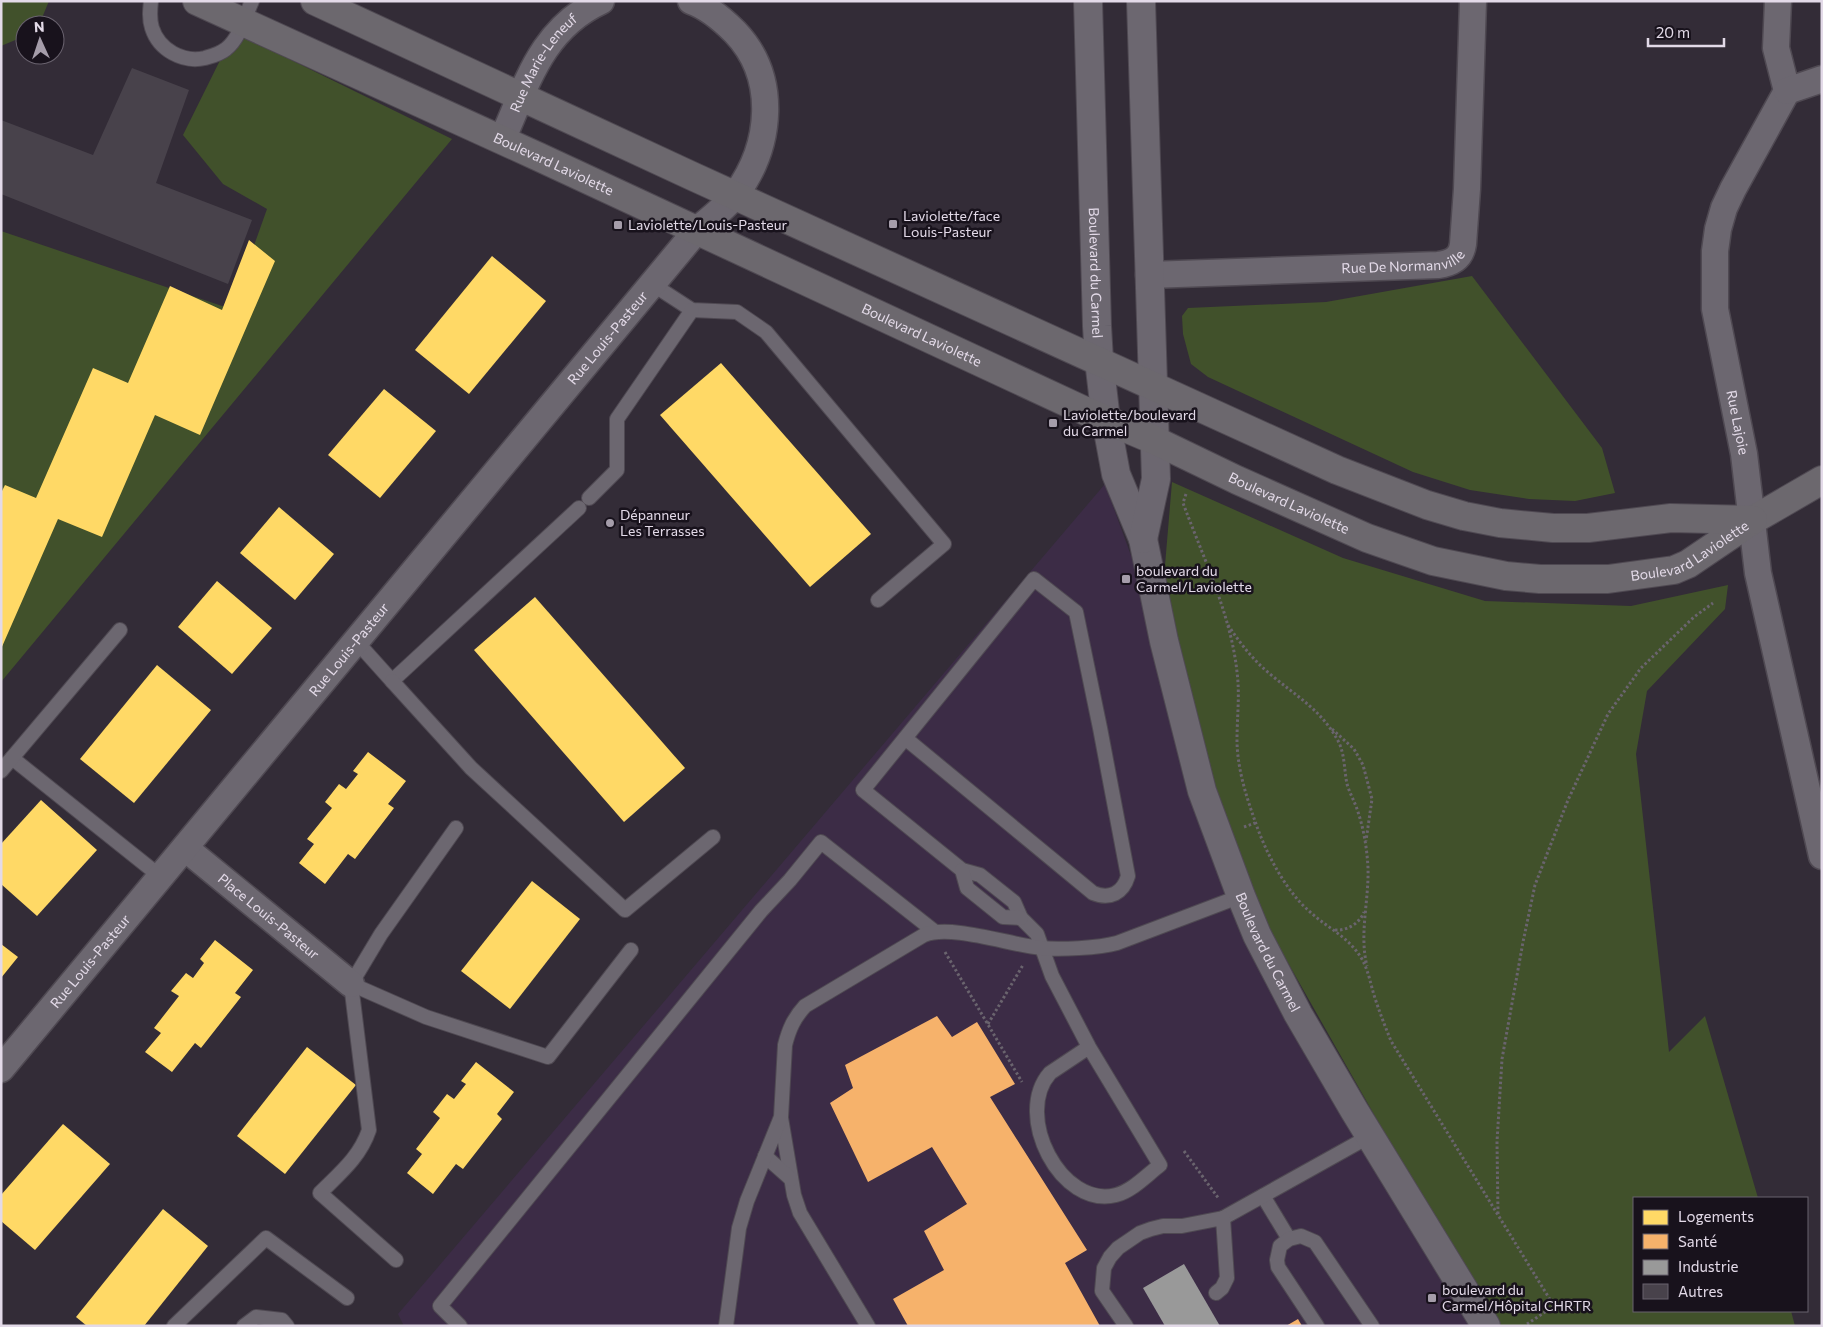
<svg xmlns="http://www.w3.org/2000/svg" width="1823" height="1327" font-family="Commissioner,sans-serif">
<rect width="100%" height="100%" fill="#332c37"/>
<!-- built -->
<polygon fill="#3c2c46" points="1105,484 1146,597 1196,804 1480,1326 404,1326 398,1314"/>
<!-- green -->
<g fill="#41512b">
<polygon points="1,1 49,1 39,25 25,25 25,36 1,46"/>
<polygon points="234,32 452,139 1,682 1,231 225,307 252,251 267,209 223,184 183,135"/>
<polygon points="1472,276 1602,448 1615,493 1575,501 1529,499 1470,490 1413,472 1208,377 1191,364 1183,334 1182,316 1188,308 1326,302"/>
<polygon points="1172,482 1343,558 1485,601 1631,606 1728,585 1725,609 1647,691 1636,754 1669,1052 1705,1016 1758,1198 1634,1198 1634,1311 1791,1311 1795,1326 1494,1326 1262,917 1216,802 1162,601"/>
</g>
<!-- homes -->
<g fill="#ffd966">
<polygon points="249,240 275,261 200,435 155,415 102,537 58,519 1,649 1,493 5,485 36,498 93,368 128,383 170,286 222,310"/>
<polygon points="492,256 546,301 469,394 415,350"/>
<polygon points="721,363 871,534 810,587 660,415"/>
<polygon points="384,389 436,431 380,498 328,455"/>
<polygon points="279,507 334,554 295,600 240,553"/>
<polygon points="217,581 272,628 232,674 178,627"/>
<polygon points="535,597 685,768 624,822 474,650"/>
<polygon points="157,665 211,710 134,803 80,759"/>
<polygon points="368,752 406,781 388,804 394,808 355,859 348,854 325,884 299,863 314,844 307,839 332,808 325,802 339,784 346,789 358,774 353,771"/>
<polygon points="41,800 97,850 37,916 1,884 1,844"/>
<polygon points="532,881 580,919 510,1009 461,971"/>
<polygon points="215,940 253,970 235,993 241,997 201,1048 195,1043 172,1072 145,1052 161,1033 154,1028 179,996 171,991 186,973 193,978 204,963 200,959"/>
<polygon points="1,944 18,957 1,978"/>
<polygon points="307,1047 356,1085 285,1174 237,1136"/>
<polygon points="476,1062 514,1092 497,1114 502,1119 463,1169 456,1164 433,1194 407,1173 422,1154 416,1149 440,1118 433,1112 447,1094 454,1099 466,1084 461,1081"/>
<polygon points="63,1124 110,1164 35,1250 1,1221 1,1195"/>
<polygon points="163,1209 208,1246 144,1326 87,1326 76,1317"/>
</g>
<!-- health -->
<g fill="#f6b26b">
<polygon points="937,1016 952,1037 977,1022 1015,1084 990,1097 1087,1250 1065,1263 1100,1326 908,1326 893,1299 944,1270 924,1231 967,1204 932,1147 868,1182 830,1103 853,1088 845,1065"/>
<polygon points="1298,1319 1302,1326 1286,1326"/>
</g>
<!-- industry -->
<polygon fill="#999" points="1184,1264 1220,1326 1165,1326 1143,1288"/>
<!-- building -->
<polygon fill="#48424b" points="132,68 189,90 156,183 252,220 228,284 1,194 1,120 93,155"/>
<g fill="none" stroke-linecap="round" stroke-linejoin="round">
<!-- service casing -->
<g stroke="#4f4952" stroke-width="16">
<g id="service">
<path d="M 151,1 C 150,10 149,19 152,28 C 159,50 183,63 205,58 C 212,56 220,54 226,49 C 240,38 245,16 252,1"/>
<polyline points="652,284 692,310 737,312 766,332 944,544 878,600"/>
<polyline points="589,498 617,470 617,419 692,310"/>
<polyline points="357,642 392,681 579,508"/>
<polyline points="392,681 471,768 625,910 713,837"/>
<path d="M 905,738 L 1093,893 C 1110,900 1123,893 1128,876 L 1100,728 L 1076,612 L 1034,579 L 863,790 L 962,870 L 980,875 L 1014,902 L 1021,918 L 1037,934 L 1052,976 L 1089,1047 L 1160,1165 C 1147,1175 1132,1191 1116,1195 C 1061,1209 1013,1115 1050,1073 L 1089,1047"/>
<polyline points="12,758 161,877"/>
<polyline points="1,771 120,630"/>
<polyline points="962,870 967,888 1003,917 1021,918"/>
<polyline points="351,984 426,1017 548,1057 631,950"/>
<polyline points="781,1118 794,1195 800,1213 868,1326"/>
<polyline points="765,1156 791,1179"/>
<polyline points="1263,1196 1289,1239"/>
<polyline points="1223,1218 1370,1136"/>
<path d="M 396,1260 L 320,1193 C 340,1173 360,1157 369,1130 L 351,984 L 381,934 L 456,828"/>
<polyline points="174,1326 266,1238 347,1298"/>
<polyline points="244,1326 256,1317 282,1320 287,1326"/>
<polyline points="460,1326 440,1306 761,911 790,880 821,842 934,931"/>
<path d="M 726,1326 L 739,1228 L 747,1201 L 781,1117 L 785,1045 C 789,1029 794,1018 805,1006 L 924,935 C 951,924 1010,945 1041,948 C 1059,950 1099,948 1117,943 L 1241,896"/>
<polyline points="1126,1326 1102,1291 1104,1268 1110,1257 1118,1248 1140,1233 1151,1229 1163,1226 1182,1226 1223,1218 1227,1278 1222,1288 1216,1293"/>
<polyline points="1317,1326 1278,1267 1277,1260 1280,1246 1289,1239 1301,1236 1315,1242 1372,1326"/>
</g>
</g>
<!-- minor casing -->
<g stroke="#4f4952" stroke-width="29">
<g id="minor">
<path id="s1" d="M 1778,1 L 1776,48 L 1787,91 L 1733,189 L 1724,208 L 1718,229 L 1715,251 L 1715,309 L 1744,454 L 1758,573 L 1822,856"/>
<polyline points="1787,91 1822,79"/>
<path id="s2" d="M 502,140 C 527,84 541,29 601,1"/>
<path id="s3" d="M 1149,275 L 1438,265 C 1453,263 1461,258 1463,244 L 1467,189 L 1473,1"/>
<path id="s4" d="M 185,848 L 351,984"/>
<path id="s5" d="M 1,1069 L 697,230 C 710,219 726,207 736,194 C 772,145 778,77 735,32 C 722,19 708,7 691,1"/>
</g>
</g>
<!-- tertiary casing -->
<g stroke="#4f4952" stroke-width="30">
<g id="tertiary">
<path id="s6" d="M 1088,1 L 1097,326 L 1099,360 L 1106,420 L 1116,474 L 1143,539 L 1164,641 L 1202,791 L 1241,896 L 1257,935 L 1298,1014 L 1354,1110 L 1486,1326"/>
<polyline points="1141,1 1156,479 1143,539"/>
</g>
</g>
<!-- secondary casing -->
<g stroke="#4f4952" stroke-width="30">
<g id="secondary">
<path id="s7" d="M 197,1 L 539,157 L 1083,410 L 1154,440 L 1237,480 L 1367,538 L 1433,561 L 1506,576 L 1540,579 L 1608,579 L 1674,570 L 1688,564 L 1753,520 L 1822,480"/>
<polyline points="315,1 692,176 1337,470 1427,505 1464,516 1500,523 1553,528 1588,528 1671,518 1753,520"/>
</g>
</g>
<!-- path -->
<g stroke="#6a646e" stroke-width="3" stroke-dasharray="2.5 2.5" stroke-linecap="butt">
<path d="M 1186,494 L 1183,503 C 1203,557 1231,615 1237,672 C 1240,695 1237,717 1237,740 C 1237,767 1246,796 1255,821 C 1265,851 1285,890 1309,911 C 1326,927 1347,936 1360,956 C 1368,968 1370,982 1374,995 C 1379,1011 1385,1026 1391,1041 L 1554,1306 L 1527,1324"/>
<path d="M 1228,625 C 1240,643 1253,660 1270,674 C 1296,696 1320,709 1337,739 C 1345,752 1344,770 1347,784 C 1350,794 1355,802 1358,812 C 1364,830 1367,849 1368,868 C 1369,901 1359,934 1367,966"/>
<polyline points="1332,729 1354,749 1363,765 1372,799 1366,841"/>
<polyline points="1244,827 1255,823"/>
<path d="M 1335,930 C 1347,931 1360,923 1364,912"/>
<polyline points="945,952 1022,1082"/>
<polyline points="988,1024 1023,965"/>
<polyline points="1184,1151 1219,1199"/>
<polyline points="1498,1214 1497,1142 1502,1059 1523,942 1535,885 1568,800 1608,714 1641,668 1694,617 1713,603"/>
</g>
<!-- service -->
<use href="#service" stroke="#6c6770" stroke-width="14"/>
<!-- minor -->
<use href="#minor" stroke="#6c6770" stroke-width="26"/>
<!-- tertiary -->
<use href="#tertiary" stroke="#6c6770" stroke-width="28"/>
<!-- secondary -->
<use href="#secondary" stroke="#6c686e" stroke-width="28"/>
</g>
<!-- markers -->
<g fill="#a59daa" stroke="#18121c" stroke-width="2">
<rect x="888" y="219" width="10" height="10" rx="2.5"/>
<rect x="613" y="220" width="10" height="10" rx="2.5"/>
<rect x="1048" y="418" width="10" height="10" rx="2.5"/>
<circle cx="610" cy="523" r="5"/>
<rect x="1121" y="574" width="10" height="10" rx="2.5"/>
<rect x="1427" y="1293" width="10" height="10" rx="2.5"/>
</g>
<g text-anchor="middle" stroke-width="5" stroke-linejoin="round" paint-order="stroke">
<!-- street labels -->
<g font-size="14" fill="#e3dae8" stroke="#18121c">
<text dy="5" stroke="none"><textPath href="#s2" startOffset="88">Rue Marie-Leneuf</textPath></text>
<text dy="5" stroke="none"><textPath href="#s7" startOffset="392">Boulevard Laviolette</textPath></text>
<text dy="5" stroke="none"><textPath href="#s3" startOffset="255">Rue De Normanville</textPath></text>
<text dy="5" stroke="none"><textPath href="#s6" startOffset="272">Boulevard du Carmel</textPath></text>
<text dy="5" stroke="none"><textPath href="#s7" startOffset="798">Boulevard Laviolette</textPath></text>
<text dy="5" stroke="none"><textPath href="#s5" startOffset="950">Rue Louis-Pasteur</textPath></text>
<text dy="5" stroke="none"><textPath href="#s1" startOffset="442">Rue Lajoie</textPath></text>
<text dy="5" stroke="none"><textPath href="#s7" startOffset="1202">Boulevard Laviolette</textPath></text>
<text dy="5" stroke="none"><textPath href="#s7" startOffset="1622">Boulevard Laviolette</textPath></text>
<text dy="5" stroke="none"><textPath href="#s5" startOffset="545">Rue Louis-Pasteur</textPath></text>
<text dy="5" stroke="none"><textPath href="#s4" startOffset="108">Place Louis-Pasteur</textPath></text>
<text dy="5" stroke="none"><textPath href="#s6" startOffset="978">Boulevard du Carmel</textPath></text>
<text dy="5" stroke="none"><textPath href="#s5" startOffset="140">Rue Louis-Pasteur</textPath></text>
</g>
<!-- poi labels -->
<g font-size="14" fill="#e3dae8" stroke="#18121c" text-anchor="start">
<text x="903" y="221">Laviolette/face<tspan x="903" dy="16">Louis-Pasteur</tspan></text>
<text x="628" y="230">Laviolette/Louis-Pasteur</text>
<text x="1063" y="420">Laviolette/boulevard<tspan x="1063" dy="16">du Carmel</tspan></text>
<text x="620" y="520">Dépanneur<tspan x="620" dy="16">Les Terrasses</tspan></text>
<text x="1136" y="576">boulevard du<tspan x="1136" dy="16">Carmel/Laviolette</tspan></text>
<text x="1442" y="1295">boulevard du<tspan x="1442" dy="16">Carmel/Hôpital CHRTR</tspan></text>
</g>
</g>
<!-- border -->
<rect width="1823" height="1327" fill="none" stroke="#e3dae8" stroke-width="5"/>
<!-- legend -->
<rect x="1633" y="1197" width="175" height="115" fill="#18121c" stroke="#69626e"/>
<rect x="1643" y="1210" width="25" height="15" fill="#ffd966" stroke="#69626e"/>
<text x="1678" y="1222" font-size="15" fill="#e3dae8">Logements</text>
<rect x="1643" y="1234" width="25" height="15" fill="#f6b26b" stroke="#69626e"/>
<text x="1678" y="1247" font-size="15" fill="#e3dae8">Santé</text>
<rect x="1643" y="1260" width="25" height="15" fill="#999999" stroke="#69626e"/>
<text x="1678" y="1272" font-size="15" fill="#e3dae8">Industrie</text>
<rect x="1643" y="1284" width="25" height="15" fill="#48424b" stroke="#69626e"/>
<text x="1678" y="1297" font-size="15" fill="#e3dae8">Autres</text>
<!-- north arrow -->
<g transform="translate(40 40) rotate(357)"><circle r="24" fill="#18121c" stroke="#69626e"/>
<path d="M0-4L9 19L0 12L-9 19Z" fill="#a59daa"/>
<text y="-8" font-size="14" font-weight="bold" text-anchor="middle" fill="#e3dae8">N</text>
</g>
<!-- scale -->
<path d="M1648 38v8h76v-8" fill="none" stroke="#e3dae8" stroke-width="2.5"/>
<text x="1656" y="38" font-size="15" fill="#e3dae8" stroke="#18121c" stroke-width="4" paint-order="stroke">20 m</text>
</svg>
